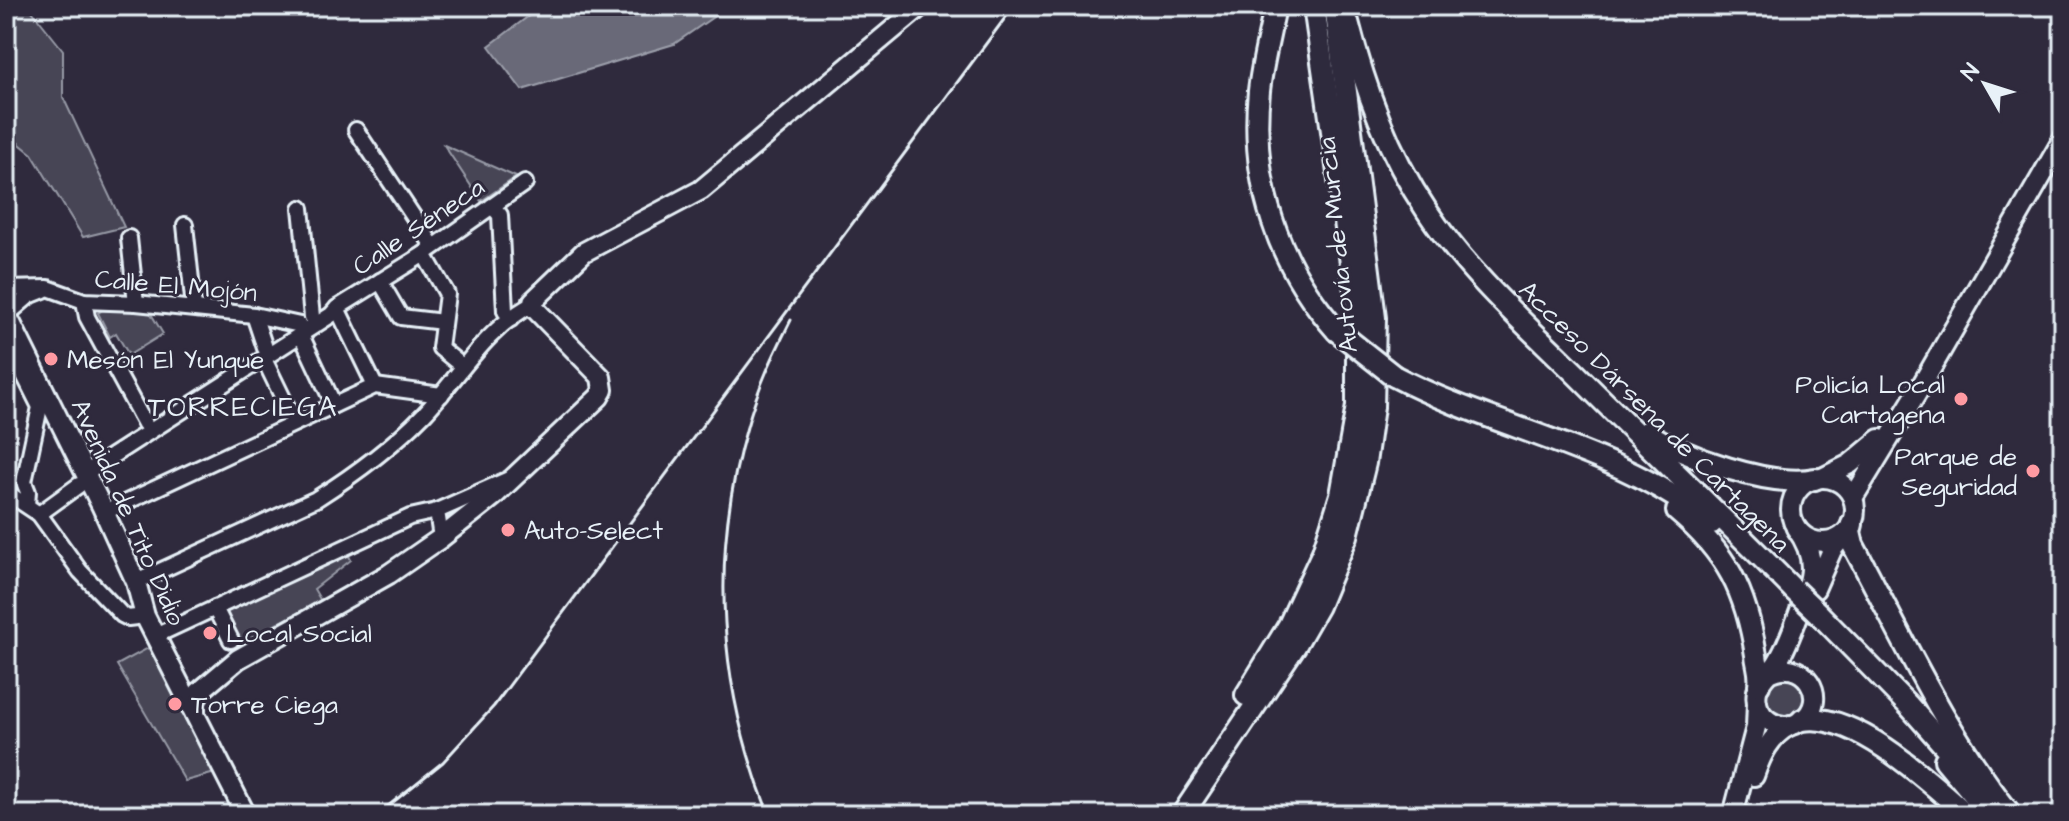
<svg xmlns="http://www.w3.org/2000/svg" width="2069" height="821" font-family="'Architects Daughter',sans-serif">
<rect width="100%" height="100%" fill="#2f2a3d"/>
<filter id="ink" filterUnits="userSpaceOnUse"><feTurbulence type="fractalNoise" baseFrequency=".0125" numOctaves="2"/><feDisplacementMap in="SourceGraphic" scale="16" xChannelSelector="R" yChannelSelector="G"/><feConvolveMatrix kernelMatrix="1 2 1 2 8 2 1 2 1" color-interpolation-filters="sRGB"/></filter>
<g filter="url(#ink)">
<!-- green -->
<g fill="#464455" stroke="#979aa6" stroke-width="2">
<polygon points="6,6 28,6 63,50 63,97 124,227 83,237 32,154 11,137 6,139"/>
<polygon points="444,145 516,177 481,201"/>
<polygon points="103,310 150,312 163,334 129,355 116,333 110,337 98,313"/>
<polygon points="348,554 351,560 314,589 321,601 240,643 225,611"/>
<polygon points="150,647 215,773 185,781 117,665"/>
<circle cx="1785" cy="697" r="20"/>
</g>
<!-- water -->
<polygon fill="#696978" stroke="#9c9fab" stroke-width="2" points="542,6 729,6 674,44 522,90 489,46"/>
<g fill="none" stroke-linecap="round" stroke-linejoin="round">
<!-- minor casing -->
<g stroke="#e8f1f8" stroke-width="20">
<g id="minor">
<polyline points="356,130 433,246"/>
<polyline points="492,206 500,215 505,311 511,319"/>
<polyline points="301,208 312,317"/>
<polyline points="185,225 194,308"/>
<polyline points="129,238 136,303"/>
<polyline points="424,254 447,294 440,348 462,366"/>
<polyline points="380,281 401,317 443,322"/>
<polyline points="6,289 48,288 84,301 136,303 254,315 300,325"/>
<polyline points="84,301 87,317 145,424"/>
<polyline points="337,308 375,386"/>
<polyline points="7,315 29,296 44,290"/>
<polyline points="254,315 265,348"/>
<polyline points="301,335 334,405"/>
<polyline points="10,347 40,407 24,482 28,492 27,505"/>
<polyline points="264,359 295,423"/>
<polyline points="87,472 331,315 337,308 424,254 525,183"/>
<polyline points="6,492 39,514 80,571 122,615 128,618 145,616"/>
<polyline points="105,512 375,386 441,395"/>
<polyline points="39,514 79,485"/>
<polyline points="441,538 437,511 507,480"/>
<path d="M 136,582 L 316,499 C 354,475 392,447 424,414 C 459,377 485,329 533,304"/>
<polyline points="215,608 231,640"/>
<polyline points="155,636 410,517 437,511"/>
</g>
</g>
<!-- major casing -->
<g stroke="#e8f1f8" stroke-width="24">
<g id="major">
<polyline points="6,313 102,507 136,582 145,616 246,815"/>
<circle cx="1823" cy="510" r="32"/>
<polyline points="1822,478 1850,464 1880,439"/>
<polyline points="1853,498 1917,393 2063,139"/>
<polyline points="1815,589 1832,550 1844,535"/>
<path d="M 1767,674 C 1803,653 1832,700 1801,721 C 1779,735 1752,716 1757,691 C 1760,678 1772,672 1778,661 C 1788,645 1811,586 1811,568 C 1811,553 1805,540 1796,528"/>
<polyline points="195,714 195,702 199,692 238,659 389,574 441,538 494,496 599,397 603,390 601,377 534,308 533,301 584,252 701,190 921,6"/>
<path d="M 1754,776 C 1761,756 1770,735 1791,725"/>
<polyline points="1733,815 1756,727 1757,703"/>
</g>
</g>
<!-- highway casing -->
<g stroke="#e8f1f8" stroke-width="26">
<g id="highway">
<path d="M 1275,6 C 1270,34 1262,63 1259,91 C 1250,181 1277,264 1337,331"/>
<path d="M 1348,22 C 1365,89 1388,153 1427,211 C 1467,272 1522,321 1574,372 C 1647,445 1722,517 1794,590"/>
<path d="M 1394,376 C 1497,430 1619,448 1712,523"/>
<path d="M 1646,432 C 1682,457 1772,488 1815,479"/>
<path d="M 1677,511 C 1727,553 1746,591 1756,655 C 1757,666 1761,673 1759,685"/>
<path d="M 1852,524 L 1850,532 L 1853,545 C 1902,636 1946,734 2011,815"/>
<polyline points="1818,613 1909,706 1962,766"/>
<polyline points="1246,695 1289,625 1323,552 1341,495 1357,406 1357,305 1314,6"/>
<path d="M 1802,720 C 1855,711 1930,782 1967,815"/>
<polyline points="1945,760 1991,815"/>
<polyline points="1182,815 1295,646 1318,606 1347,536 1365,463 1373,407 1375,318 1335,6"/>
</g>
</g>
<!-- minor -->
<use href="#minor" stroke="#2f2a3d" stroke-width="14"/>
<!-- major -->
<use href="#major" stroke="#2f2a3d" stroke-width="18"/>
<!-- highway -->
<use href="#highway" stroke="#2f2a3d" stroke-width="20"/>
<!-- rail -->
<g stroke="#e8f1f8" stroke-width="3">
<polyline points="377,815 443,762 494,706 1014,6"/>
<path d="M 769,815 C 719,690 709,557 747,427 C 757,389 774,354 791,320"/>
</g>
<!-- highway-bridge casing -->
<g stroke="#e8f1f8" stroke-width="26" stroke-linecap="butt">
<g id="highway-bridge">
<polyline points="1337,331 1394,376"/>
<polyline points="1794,590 1818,613"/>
</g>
</g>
<!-- highway-bridge -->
<use href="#highway-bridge" stroke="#2f2a3d" stroke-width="20"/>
</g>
</g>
<!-- markers -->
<g fill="#ff9aa2" stroke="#2f2a3d" stroke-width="3">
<circle cx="51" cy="359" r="8"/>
<circle cx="1961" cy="399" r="8"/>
<circle cx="2033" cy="471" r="8"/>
<circle cx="508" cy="530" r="8"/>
<circle cx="210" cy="633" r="8"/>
<circle cx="175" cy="704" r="8"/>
</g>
<g text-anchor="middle" stroke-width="6" stroke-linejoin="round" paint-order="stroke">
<!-- street labels -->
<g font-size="26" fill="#e8f1f8" stroke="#2f2a3d">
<text transform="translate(418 226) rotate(-34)" y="9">Calle Séneca</text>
<text transform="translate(1337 245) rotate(-96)" y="9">Autovía de Murcia</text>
<text transform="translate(176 285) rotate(5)" y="9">Calle El Mojón</text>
<text transform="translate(1655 416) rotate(45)" y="9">Acceso Dársena de Cartagena</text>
<text transform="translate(129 512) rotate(66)" y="9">Avenida de Tito Didio</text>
</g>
<!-- poi labels -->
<g font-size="26" fill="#e8f1f8" stroke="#2f2a3d" text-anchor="start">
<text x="67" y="368">Mesón El Yunque</text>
<text x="1945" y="393" text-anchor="end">Policía Local<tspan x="1945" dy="30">Cartagena</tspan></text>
<text x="2017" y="465" text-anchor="end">Parque de<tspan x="2017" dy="30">Seguridad</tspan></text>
<text x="524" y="539">Auto-Select</text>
<text x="226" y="642">Local Social</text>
<text x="191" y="713">Torre Ciega</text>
</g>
<!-- neighbourhood labels -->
<g font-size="28" letter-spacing="2" fill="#e8f1f8" stroke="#2f2a3d">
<text x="243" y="416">TORRECIEGA</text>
</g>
</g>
<!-- margin -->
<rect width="2069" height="821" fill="none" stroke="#2f2a3d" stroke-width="32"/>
<rect x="16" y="16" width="2037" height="789" fill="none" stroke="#e8f1f8" stroke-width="3" filter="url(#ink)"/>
<!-- north arrow -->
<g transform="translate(1985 84) rotate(309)" stroke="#2f2a3d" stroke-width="6" paint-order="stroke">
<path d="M0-6L14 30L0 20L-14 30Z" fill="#e8f1f8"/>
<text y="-12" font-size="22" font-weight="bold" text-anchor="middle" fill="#e8f1f8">N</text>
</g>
</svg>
